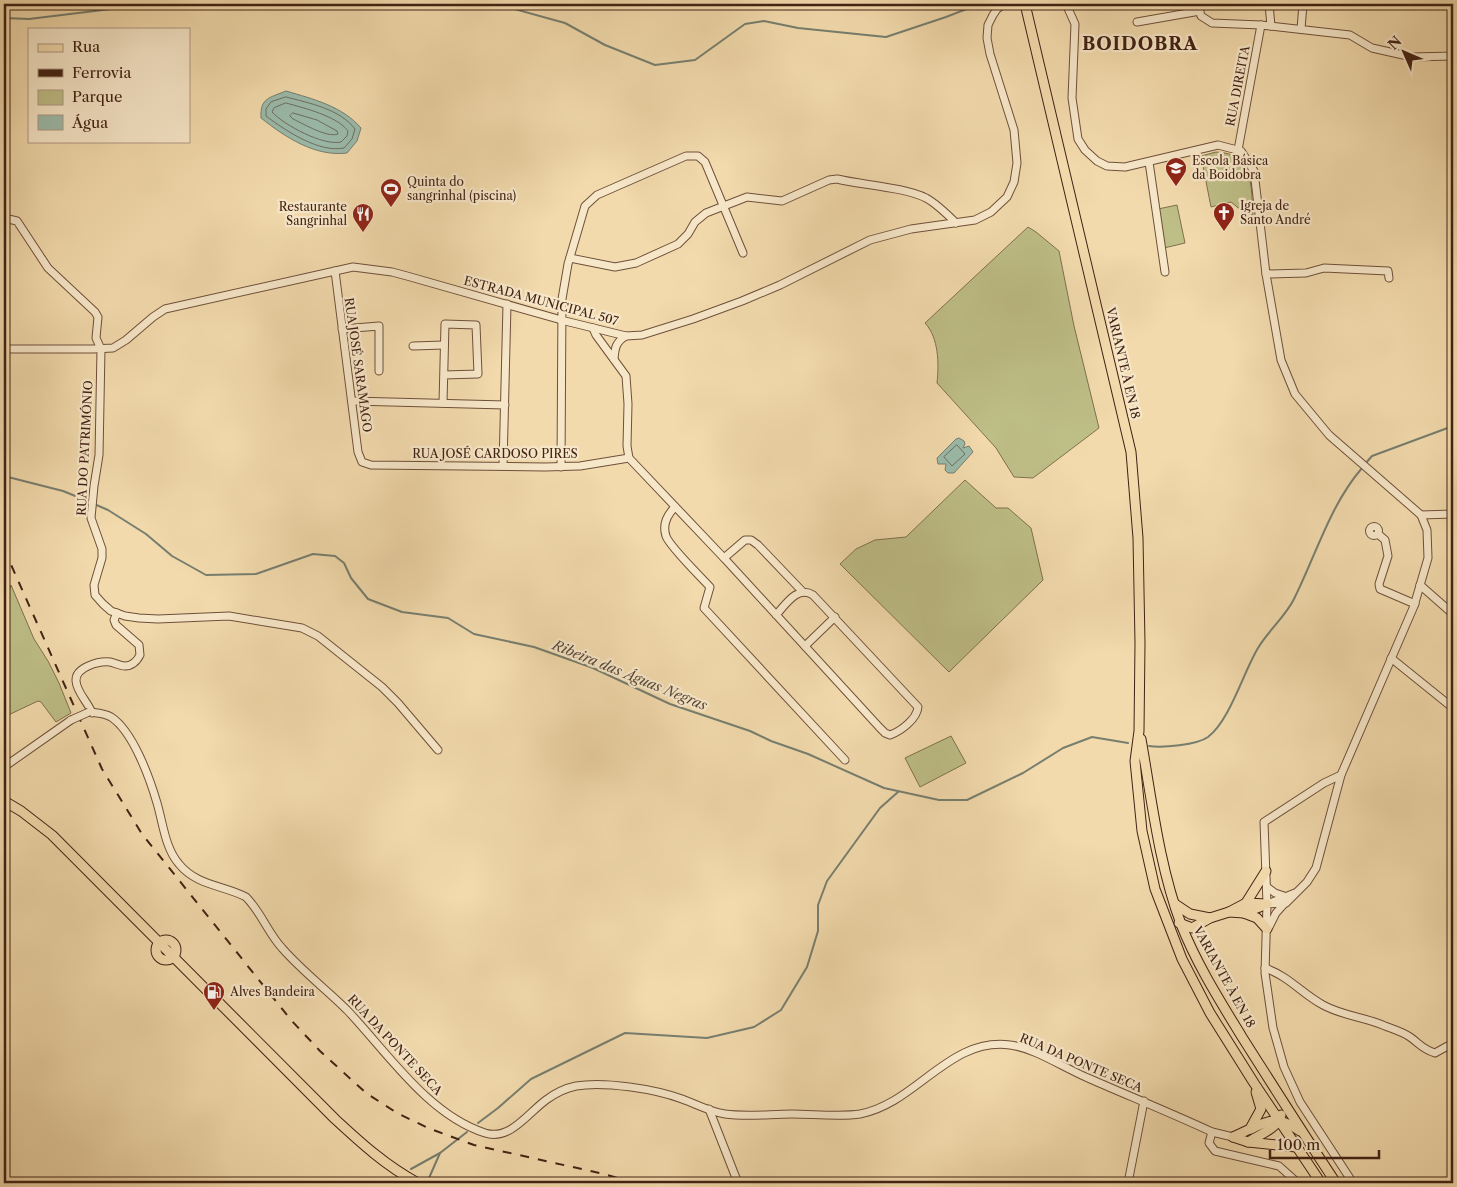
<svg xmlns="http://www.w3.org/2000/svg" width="1457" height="1187" font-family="'Libre Caslon Text',serif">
<rect width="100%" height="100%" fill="#f2daac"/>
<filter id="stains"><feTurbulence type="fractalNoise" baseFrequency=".004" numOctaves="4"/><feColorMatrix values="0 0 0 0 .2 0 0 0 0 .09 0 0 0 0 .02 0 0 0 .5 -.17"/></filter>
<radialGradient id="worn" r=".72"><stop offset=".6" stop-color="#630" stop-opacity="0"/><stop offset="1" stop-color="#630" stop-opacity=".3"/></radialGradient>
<!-- green -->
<g fill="#bebe87" stroke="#80704e">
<path d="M 1216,152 C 1254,153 1251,187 1253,215 L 1243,217 L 1242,211 L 1231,202 L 1211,207 L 1201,156 Z"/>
<polygon points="1177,205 1185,243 1164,248 1158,209"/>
<path d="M 1028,227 L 1036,232 L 1059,251 L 1074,326 L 1099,428 L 1033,478 L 1014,477 L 996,448 L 937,383 C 939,364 939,338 925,323 Z"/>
<polygon points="965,480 996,508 1008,508 1031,528 1043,580 949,672 840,564 856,549 875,540 906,537"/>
<polygon points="11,585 34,639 48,661 59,683 71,713 56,722 41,702 38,701 4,717 4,599 8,595"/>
<polygon points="951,736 966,763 920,787 905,758"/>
</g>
<!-- water -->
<g fill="#9bbbab" stroke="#777e6f">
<path d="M 286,91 C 313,99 342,106 361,128 L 357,141 L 347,153 C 315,157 285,137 261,118 C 260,98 269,98 286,91 Z"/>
<polygon points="959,438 964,441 965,444 963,448 969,446 973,452 954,473 948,473 945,470 946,464 938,464 937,458 956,439"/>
</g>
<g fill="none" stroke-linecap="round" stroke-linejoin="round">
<!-- shore -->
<g stroke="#6e6e60" stroke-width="1">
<path d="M 286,97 C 309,103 340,109 355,129 L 352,139 L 344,148 C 319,153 286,131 266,116 L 266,109 L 271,102 Z"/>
<path d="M 286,103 C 304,108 337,116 348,131 L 347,136 L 341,142 C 323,146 284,125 272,112 L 274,108 Z"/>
<path d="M 293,113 L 317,120 L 337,131 L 338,134 C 327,138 304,124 293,119 L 290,116 Z"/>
<polygon points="957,445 965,454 952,466 944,457"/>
</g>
<!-- stream -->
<g stroke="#777e6f" stroke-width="2">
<polyline points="496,4 565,23 605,45 655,65 695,60 745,24 764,21 798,28 886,37 946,17 969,8"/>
<polyline points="4,18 29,19 152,4"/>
<polyline points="1365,464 1372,456 1453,426"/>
<polyline points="4,476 63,491 90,502"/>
<polyline points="94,504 108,510 146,534 172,556 206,575 256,574 313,554 335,556 344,563 351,578 368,599 402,612 448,618 474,634 534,647 593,668 670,704 750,731 771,741 808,754 884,788 939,800 967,800 1023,773 1063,748 1092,737 1128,743"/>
<path d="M 1149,746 C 1162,748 1197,745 1208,737 C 1230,720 1243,673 1258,648 C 1268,631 1285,617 1294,599 C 1316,555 1330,505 1362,468"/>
<polyline points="478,1123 498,1108 531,1079 625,1033 707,1038 754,1027 781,1010 807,967 818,931 818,905 827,881 880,808 898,792"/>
<polyline points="411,1169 440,1153 467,1132"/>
<polyline points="429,1178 440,1153"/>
<polyline points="368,1183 392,1180 399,1176"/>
</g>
<!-- minor casing -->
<g stroke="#6e503a" stroke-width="9">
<g id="minor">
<polyline points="1066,4 1075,24 1072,98 1078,139 1085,150 1097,161 1107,166 1125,167 1218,145 1241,151 1254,171 1266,274 1281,360 1295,394 1329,435 1421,515 1427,530 1428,558 1414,606 1341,775 1316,868 1307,882 1286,903 1267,904"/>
<polyline points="1197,4 1201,16 1212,23 1261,25 1350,35 1372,48 1412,57 1453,56"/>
<polyline points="1269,4 1271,26"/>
<polyline points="1137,22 1200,11"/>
<polyline points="1301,29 1303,4"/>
<polyline points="1238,150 1261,25"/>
<polyline points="1149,162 1165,272"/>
<polyline points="4,218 17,221 48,268 95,312 98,317 96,338 101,349 99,455 94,486 91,518 102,549 102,558 94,585 95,595 103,604 111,611 125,616 139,618 158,619 229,616 302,628 318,636 382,687 398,703 438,750"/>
<path d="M 570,258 L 615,267 L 636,263 L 678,244 L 688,234 L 695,222 L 706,213 L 747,197 L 782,201 L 829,180 L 837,179 C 862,185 904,187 926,198 C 937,204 947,214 956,223"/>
<polyline points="335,271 358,452 362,462 371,465 545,467 580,466 629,458"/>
<polyline points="1266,274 1306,273 1324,268 1388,271 1389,278"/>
<polyline points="593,328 596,335 626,376 628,404 627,446 629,458 724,558"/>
<polyline points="342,329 379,326 379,371"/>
<polyline points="413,346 444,345"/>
<polyline points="4,349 93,349 113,348 126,340 153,317 165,309 353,267 392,272 407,276 565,321 626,336 642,335 693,319 742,301 780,285 870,240 911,229 975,220 991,212 1007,197 1014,182 1017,163 1014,130 990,54 987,38 988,25 993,15 997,9 1004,4"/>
<path d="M 614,359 C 615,347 616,342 626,336"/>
<polyline points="352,401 505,405"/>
<polyline points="443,403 445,324 476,325 478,374 444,375"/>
<polyline points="503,466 507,304"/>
<polyline points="561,467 562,299 568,264 585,206 597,195 686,156 698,156 705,162 743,253"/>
<path d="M 675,507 C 667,515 662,524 666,536 C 669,546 701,577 710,587 L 704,608 L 845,760"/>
<polyline points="1421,515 1453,514"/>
<circle cx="1374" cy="531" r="4.5"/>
<polyline points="1378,534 1385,540 1388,556 1379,584 1380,589 1415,604"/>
<polyline points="1420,585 1453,614"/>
<path d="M 776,615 C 786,604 798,585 813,595 L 918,707 C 917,719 901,731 890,735 L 885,733 L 880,728 L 724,558 L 745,540 L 751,540 L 758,545 L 802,591"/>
<polyline points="805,646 835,617"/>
<polyline points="1391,658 1453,708"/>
<path d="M 89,712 C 96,713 104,713 111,717 C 133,731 150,779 157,803 C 163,823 165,848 179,864 C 197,886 223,885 246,897 C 261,912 268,933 282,948 C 302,971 326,989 347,1010 C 387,1052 428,1115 485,1133 C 510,1141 528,1113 546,1100 C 554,1094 566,1088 576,1086 C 604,1081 655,1089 682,1099 C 696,1104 710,1112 725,1114 C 747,1117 770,1114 792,1114 C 812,1114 841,1117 860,1114 C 917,1103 949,1037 1010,1045 C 1035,1048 1064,1068 1088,1078 C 1129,1096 1171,1113 1212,1132 L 1233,1137"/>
<path d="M 92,713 C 88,702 77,693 76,681 C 75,667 99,661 110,662 C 115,663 120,666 125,666 C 132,666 137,661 140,655 L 139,645 L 116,625 L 114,620 L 117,613"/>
<polyline points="4,767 71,720"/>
<polyline points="1341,775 1324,783 1264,822 1267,904 1265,973 1273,1028 1284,1067 1300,1102 1351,1180 1355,1183"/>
<polyline points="1267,887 1275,893 1284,896"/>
<polyline points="1270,903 1295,893"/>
<polyline points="1269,927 1276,913 1285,903"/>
<path d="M 1265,968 C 1290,977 1301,993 1323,1005 C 1343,1016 1365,1017 1385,1026 C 1393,1029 1403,1032 1410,1037 C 1420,1044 1422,1049 1435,1053 L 1453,1043"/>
<polyline points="709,1109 738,1183"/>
<polyline points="1212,1132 1209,1143 1215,1151 1279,1166 1298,1183"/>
<polyline points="1128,1183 1144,1101"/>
</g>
</g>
<!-- major casing -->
<g stroke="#422214" stroke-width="11">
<g id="major">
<polyline points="1025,4 1131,452 1138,538 1140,643 1139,731 1135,761 1142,831 1155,889 1182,959 1210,1013 1254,1083 1321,1183"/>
<path d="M 1141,739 C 1152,801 1159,865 1181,924 C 1196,963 1220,1001 1242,1037 C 1273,1086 1304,1135 1336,1183"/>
<path d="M 4,801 L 21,811 L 52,835 L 335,1119 C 361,1143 386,1166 418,1183"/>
<polyline points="1246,903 1266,871"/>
<polyline points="1175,904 1190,914 1210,918"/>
<polyline points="1229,912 1244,913 1262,906"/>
<polyline points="1244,913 1257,918 1267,929"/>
<polyline points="1179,923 1192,928 1210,918 1229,912 1246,903 1267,904"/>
<circle cx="166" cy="950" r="10"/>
<path d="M 1251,1129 C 1272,1118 1280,1117 1300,1131"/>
<path d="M 1233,1137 L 1248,1142 C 1259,1135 1278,1128 1281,1115"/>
<polyline points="1233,1137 1250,1129 1261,1109 1256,1092"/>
<polyline points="1248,1142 1296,1147"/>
</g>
</g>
<!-- minor -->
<use href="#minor" stroke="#f7e7c9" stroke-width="7"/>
<!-- major -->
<use href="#major" stroke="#f2daac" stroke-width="9"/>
<!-- rail -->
<polyline stroke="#422214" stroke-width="2" stroke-dasharray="9 9" stroke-linecap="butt" points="4,549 102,769 142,834 291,1020 320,1051 366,1093 397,1113 428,1128 474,1145 604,1174 635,1183"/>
<!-- minor-bridge casing -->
<g stroke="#6e503a" stroke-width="9" stroke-linecap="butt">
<polyline id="minor-bridge" points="71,720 89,712"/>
</g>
<!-- minor-bridge -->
<use href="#minor-bridge" stroke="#f7e7c9" stroke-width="7"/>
</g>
<!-- icons -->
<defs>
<g id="school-pin" transform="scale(1.125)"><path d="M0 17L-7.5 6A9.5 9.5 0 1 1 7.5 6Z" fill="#8f2418" stroke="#f7e7c9"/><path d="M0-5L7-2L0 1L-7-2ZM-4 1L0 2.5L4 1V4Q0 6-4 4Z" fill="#fff"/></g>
<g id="stadium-pin" transform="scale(1.125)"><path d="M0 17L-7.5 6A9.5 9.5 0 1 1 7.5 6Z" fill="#8f2418" stroke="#f7e7c9"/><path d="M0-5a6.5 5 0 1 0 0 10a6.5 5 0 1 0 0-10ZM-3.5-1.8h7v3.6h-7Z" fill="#fff"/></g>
<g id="church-pin" transform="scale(1.125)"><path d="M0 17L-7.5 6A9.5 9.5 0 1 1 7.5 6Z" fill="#8f2418" stroke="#f7e7c9"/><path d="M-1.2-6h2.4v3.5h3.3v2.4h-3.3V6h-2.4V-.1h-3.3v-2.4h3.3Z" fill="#fff"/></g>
<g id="restaurant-pin" transform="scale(1.125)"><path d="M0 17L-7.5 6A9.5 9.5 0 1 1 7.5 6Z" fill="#8f2418" stroke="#f7e7c9"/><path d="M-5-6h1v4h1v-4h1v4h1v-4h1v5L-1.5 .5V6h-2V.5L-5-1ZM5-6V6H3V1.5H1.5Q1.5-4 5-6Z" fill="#fff"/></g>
<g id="fuel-pin" transform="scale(1.125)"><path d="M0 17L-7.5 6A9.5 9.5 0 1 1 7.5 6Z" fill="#8f2418" stroke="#f7e7c9"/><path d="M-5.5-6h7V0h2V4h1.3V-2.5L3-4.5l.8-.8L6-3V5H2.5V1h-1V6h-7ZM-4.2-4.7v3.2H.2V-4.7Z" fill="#fff"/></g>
</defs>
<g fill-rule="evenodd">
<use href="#school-pin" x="1176" y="168"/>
<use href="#stadium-pin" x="391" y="189"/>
<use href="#church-pin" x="1224" y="213"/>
<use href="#restaurant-pin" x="363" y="214"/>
<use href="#fuel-pin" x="214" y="992"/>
</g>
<g text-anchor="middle" stroke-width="4.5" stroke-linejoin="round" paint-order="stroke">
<!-- street labels -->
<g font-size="12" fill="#422214" stroke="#f7e7c9">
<text transform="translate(1238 86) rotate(-79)" y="4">RUA DIREITA</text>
<text transform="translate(541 301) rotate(15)" y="4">ESTRADA MUNICIPAL 507</text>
<text transform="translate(1123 363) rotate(77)" y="4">VARIANTE À EN 18</text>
<text transform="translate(358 365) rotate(82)" y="4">RUA JOSÉ SARAMAGO</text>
<text transform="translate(85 448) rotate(-87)" y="4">RUA DO PATRIMÓNIO</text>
<text x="495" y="458">RUA JOSÉ CARDOSO PIRES</text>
<text transform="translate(1224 977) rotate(61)" y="4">VARIANTE À EN 18</text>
<text transform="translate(395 1045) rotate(47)" y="4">RUA DA PONTE SECA</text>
<text transform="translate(1081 1063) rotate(23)" y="4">RUA DA PONTE SECA</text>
</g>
<!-- poi labels -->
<g font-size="12" fill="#422214" stroke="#f7e7c9" text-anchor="start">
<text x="1192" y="165">Escola Básica<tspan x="1192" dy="14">da Boidobra</tspan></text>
<text x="407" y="186">Quinta do<tspan x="407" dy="14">sangrinhal (piscina)</tspan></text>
<text x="1240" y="210">Igreja de<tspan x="1240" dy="14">Santo André</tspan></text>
<text x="347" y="211" text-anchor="end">Restaurante<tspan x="347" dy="14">Sangrinhal</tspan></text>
<text x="230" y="996">Alves Bandeira</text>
</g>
<!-- water labels -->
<g font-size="14" font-style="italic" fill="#58483a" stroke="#f7e7c9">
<text transform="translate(630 675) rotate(22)" y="5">Ribeira das Águas Negras</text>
</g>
<!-- district labels -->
<g font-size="18" font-weight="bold" letter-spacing="1" fill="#422214" stroke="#f7e7c9">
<text x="1140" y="50">BOIDOBRA</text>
</g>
</g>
<!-- margin -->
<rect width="1457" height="1187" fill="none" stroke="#f2daac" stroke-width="20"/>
<rect x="5" y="5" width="1447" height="1177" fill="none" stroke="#422214" stroke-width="2.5"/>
<rect x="10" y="10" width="1437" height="1167" fill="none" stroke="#422214"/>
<!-- legend -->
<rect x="28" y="28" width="162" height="115" fill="#f7e7c9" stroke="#af9881"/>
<rect x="38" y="44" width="25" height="8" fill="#f2daac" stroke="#af9881"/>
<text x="72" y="52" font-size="15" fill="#422214">Rua</text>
<rect x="38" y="69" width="25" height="8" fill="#422214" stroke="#af9881"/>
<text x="72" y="78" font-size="15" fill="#422214">Ferrovia</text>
<rect x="38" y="90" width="25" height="15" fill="#bebe87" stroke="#af9881"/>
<text x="72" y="102" font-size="15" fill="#422214">Parque</text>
<rect x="38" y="115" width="25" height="15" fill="#9bbbab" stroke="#af9881"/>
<text x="72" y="128" font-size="15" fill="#422214">Água</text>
<!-- north arrow -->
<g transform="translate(1404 52) rotate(315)" stroke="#f7e7c9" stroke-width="4" paint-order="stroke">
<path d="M0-4L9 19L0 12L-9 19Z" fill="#422214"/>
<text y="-8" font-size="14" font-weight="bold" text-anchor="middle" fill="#422214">N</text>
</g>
<!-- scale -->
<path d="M1270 1150v8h109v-8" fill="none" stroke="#422214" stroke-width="2.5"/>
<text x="1277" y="1150" font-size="15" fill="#422214" stroke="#f7e7c9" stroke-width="4" paint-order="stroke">100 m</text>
<rect width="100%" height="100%" filter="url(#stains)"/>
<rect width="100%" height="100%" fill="url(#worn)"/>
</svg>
